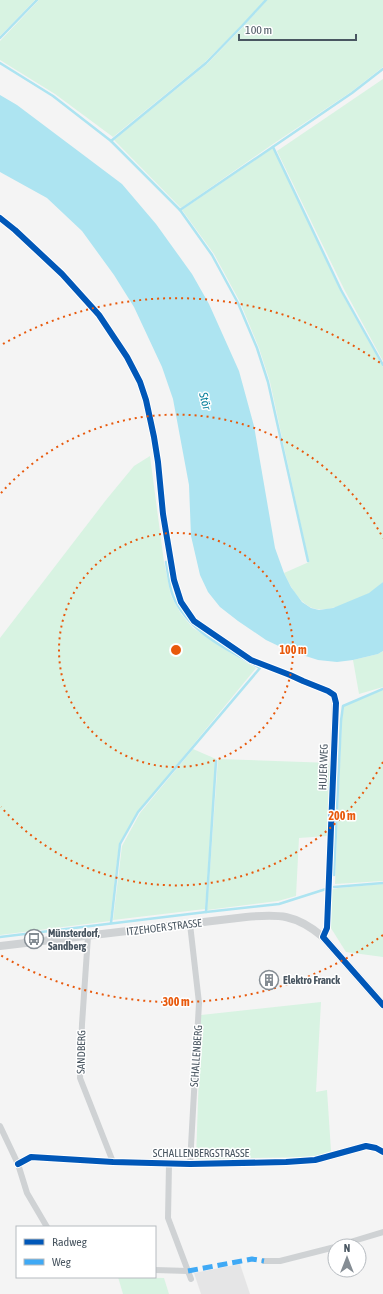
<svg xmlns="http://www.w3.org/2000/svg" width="383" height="1294" font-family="'Asap Condensed',sans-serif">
<rect width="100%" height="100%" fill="#f4f4f4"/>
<!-- education -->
<polygon fill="#e5e5e6" points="240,1264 250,1294 201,1294 194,1273"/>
<!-- green -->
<g fill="#d8f3e2">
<polygon points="0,0 35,0 0,36"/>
<polygon points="39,0 265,0 242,25 205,62 113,137 55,94 0,60 0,41"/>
<polygon points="267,0 383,0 383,67 351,92 273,144 181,208 114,140 207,64 243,27"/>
<polygon points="383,79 383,361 344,289 277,151"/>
<path d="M 273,148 L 340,290 L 383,367 L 383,582 C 378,586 374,591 368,594 C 355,601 324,615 310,607 C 297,600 290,585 284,573 L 309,562 L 270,382 L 259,348 L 240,302 L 214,254 L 182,210 Z"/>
<polygon points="150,456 164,562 171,596 181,614 193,628 232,654 256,668 138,812 119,844 110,921 0,935 0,638 106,500 134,466"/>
<polygon points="383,651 383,687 359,694 353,660 378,654"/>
<polygon points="383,690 383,881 335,884 342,721 344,706"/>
<polygon points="193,749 216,759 205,909 113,920 122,846 140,813"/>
<polygon points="218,759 332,763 327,836 299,838 296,896 278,901 207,910"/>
<polygon points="383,884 383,957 346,952 329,925 330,890 338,888"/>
<polygon points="321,1002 316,1092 327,1090 331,1151 313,1157 196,1159 201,1015"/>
<polygon points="118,1277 164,1278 169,1294 123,1294"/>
</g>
<!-- water -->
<polygon fill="#ade4f1" points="0,95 17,105 122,184 156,224 192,274 209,304 239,371 254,426 275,548 284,573 291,587 302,602 311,608 319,610 333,608 369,593 383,582 383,651 378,654 353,660 337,662 318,660 287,650 266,640 238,621 220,607 208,592 200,575 191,536 189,485 173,399 162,367 134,307 114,275 82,231 47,198 0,172"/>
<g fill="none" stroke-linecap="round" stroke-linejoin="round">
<!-- stream -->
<g stroke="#ade4f1" stroke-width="2.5">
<polyline points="0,38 37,0"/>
<polyline points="0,63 53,96 111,141 180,210 212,255 238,303 257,348 268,382 308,561"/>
<polyline points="111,141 206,63 242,26 266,0"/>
<polyline points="273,147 341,290 383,365"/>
<polyline points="180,210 352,93 383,69"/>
<polyline points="334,875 341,721 343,706 383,689"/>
<polyline points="334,887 383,883"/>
<polyline points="206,912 216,761"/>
<path d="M 111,923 L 120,844 L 138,812 L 260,668 C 228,650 188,632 173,596 C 169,586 168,573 166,562"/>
<polyline points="0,937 206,912 279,904 326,889"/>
</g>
<!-- minor -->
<g stroke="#cfd2d4" stroke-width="6">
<polyline points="290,675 303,681 328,691 334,695 335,698 327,928 323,937"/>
<polyline points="190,924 199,1003 190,1164"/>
<polyline points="88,936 82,1024 80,1078 113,1162"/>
<polyline points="0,1126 18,1164 27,1193 47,1227"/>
<polyline points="18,1164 31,1157 113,1162 190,1164 286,1162 315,1160 366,1146 376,1148 383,1152"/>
<polyline points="169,1164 168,1218 191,1279"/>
<polyline points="337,1246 383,1232"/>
<polyline points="264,1261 280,1261 335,1247"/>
<polyline points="155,1270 188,1271"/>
</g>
<!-- tertiary -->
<path stroke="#cfd2d4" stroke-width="8" d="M 0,946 L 246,917 C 279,914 296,914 323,937 L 383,1005"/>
<!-- quiet -->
<polyline stroke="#3fa9f5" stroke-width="5" stroke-dasharray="10 5" stroke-linecap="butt" points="188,1271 252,1259 264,1261"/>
<!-- cycleway casing -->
<g stroke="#fff" stroke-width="8">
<g id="cycleway">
<polyline points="0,218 15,230 62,274 99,315 127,357 140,382 146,400 154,437 158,462 163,514 174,580 181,602 194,621 251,660 290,675 303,681 328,691 334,695 336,703 327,928 323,937 383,1005"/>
<polyline points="18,1164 31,1157 113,1162 190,1164 286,1162 315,1160 366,1146 376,1148 383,1152"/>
</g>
</g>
<!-- cycleway -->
<use href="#cycleway" stroke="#0057b8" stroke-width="6"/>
</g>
<!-- distance rings -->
<g fill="none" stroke="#e8590c" stroke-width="2" stroke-dasharray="2 4">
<circle cx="176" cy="650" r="117"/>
<path d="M383 762A235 235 0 0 1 1 807M1 493A235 235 0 0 1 383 538"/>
<path d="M383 935A352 352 0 0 1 0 955M3 344A352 352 0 0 1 383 365"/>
</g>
<!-- icons -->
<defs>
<g id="bus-ring" transform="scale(1)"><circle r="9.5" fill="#fff" stroke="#858d94" stroke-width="1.5"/><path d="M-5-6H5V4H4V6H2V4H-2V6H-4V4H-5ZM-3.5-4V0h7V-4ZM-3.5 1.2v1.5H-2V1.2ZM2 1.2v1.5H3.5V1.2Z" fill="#858d94"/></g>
<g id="building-ring" transform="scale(1)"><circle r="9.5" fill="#fff" stroke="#858d94" stroke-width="1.5"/><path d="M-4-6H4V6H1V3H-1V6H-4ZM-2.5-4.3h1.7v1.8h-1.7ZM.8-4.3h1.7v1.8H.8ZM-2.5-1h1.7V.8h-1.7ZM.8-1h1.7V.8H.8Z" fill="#858d94"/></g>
</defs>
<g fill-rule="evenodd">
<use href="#bus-ring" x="34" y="939"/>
<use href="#building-ring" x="269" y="980"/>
</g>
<g text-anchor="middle" stroke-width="3" stroke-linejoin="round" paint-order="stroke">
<!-- street labels -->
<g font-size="11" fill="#495661" stroke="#fff">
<text transform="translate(323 767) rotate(-88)" y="4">HUJER WEG</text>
<text transform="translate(164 927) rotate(-7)" y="4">ITZEHOER STRASSE</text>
<text transform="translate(81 1052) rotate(-89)" y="4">SANDBERG</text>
<text transform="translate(196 1056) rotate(-86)" y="4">SCHALLENBERG</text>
<text x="201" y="1157">SCHALLENBERGSTRASSE</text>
</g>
<!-- poi labels -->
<g font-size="11" font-weight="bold" fill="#495661" stroke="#fff" text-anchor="start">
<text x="48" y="937">Münsterdorf,<tspan x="48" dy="13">Sandberg</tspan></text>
<text x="283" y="984">Elektro Franck</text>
</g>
<!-- water labels -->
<g font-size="12" font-style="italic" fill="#09809c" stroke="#fff">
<text transform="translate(205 401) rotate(76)" y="4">Stör</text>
</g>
</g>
<circle cx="176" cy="650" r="6" fill="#e8590c" stroke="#fff" stroke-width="2"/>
<g font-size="12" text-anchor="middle" font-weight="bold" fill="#e8590c" stroke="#fff" stroke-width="3" stroke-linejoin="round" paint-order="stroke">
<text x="293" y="654">100 m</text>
<text x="342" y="820">200 m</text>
<text x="176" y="1006">300 m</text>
</g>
<!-- legend -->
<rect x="16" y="1226" width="140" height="52" fill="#ffffff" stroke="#b6bbc0"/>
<rect x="24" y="1239" width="20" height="6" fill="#0057b8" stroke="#b6bbc0"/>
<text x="52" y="1246" font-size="12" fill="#495661">Radweg</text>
<rect x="24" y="1259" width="20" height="6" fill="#3fa9f5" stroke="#b6bbc0"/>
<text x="52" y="1266" font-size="12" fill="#495661">Weg</text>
<!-- north arrow -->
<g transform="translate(347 1258)"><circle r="19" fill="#ffffff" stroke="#b6bbc0"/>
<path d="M0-3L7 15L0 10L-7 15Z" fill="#858d94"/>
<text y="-6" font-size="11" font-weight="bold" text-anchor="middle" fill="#495661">N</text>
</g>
<!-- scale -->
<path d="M239 34v6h117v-6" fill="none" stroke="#495661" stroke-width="2"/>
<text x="245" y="34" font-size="12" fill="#495661" stroke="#ffffff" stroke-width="3" paint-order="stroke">100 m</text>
</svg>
